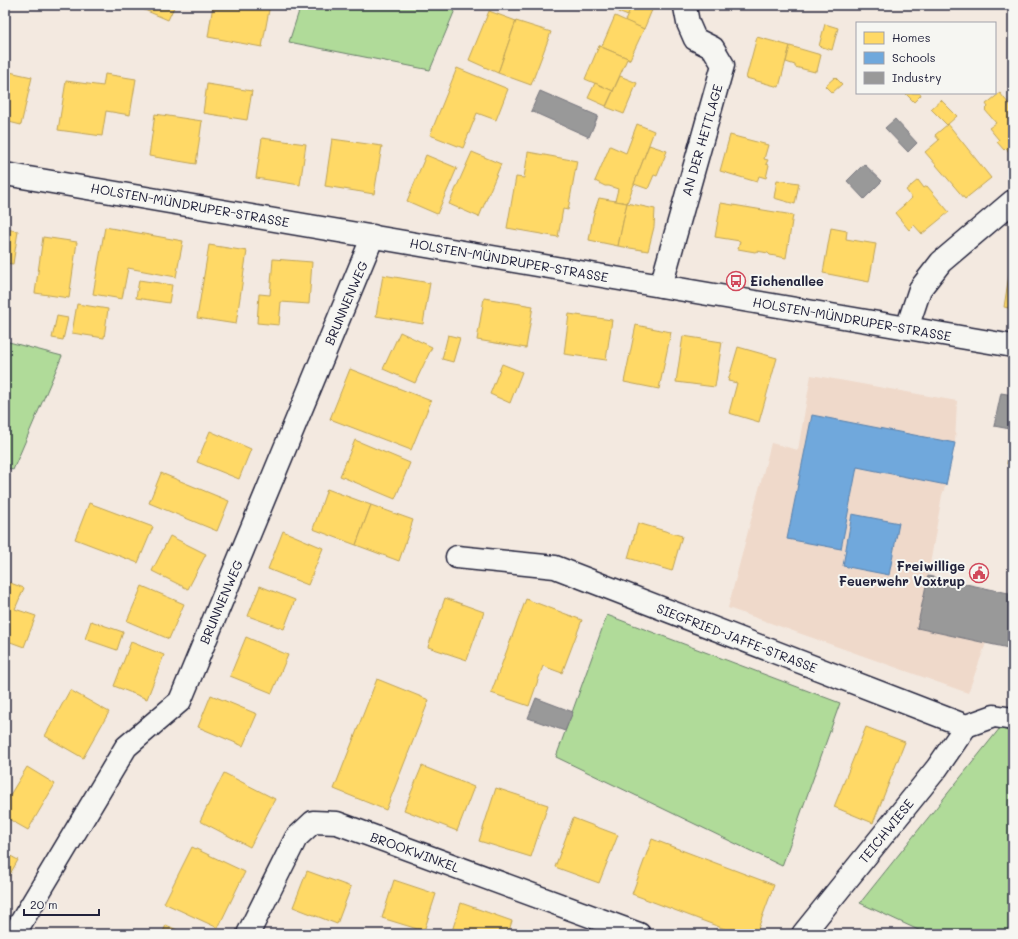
<svg xmlns="http://www.w3.org/2000/svg" width="1018" height="939" font-family="Mali,sans-serif">
<rect width="100%" height="100%" fill="#f3e9e0"/>
<filter id="ink" filterUnits="userSpaceOnUse"><feTurbulence type="fractalNoise" baseFrequency=".025" numOctaves="2"/><feDisplacementMap in="SourceGraphic" scale="8" xChannelSelector="R" yChannelSelector="G"/><feConvolveMatrix kernelMatrix="1 2 1 2 8 2 1 2 1" color-interpolation-filters="sRGB"/></filter>
<g filter="url(#ink)">
<!-- built -->
<polygon fill="#efd9ca" points="811,375 957,401 955,443 946,485 942,495 928,576 917,628 986,643 968,693 728,608 771,443 798,450"/>
<!-- green -->
<g fill="#b0db99" stroke="#697e6a">
<polygon points="301,5 457,5 430,70 289,42"/>
<polygon points="5,341 62,356 13,470 5,467"/>
<polygon points="607,615 840,703 782,866 556,757"/>
<polygon points="1000,728 1013,733 1013,934 927,934 860,903"/>
</g>
<!-- homes -->
<g fill="#ffd966" stroke="#bda259">
<polygon points="133,5 175,5 168,20"/>
<polygon points="213,5 270,5 262,47 208,37"/>
<polygon points="621,5 632,5 628,16 618,12"/>
<polygon points="632,5 639,5 652,10 644,29 625,21"/>
<polygon points="489,11 516,21 498,73 469,60"/>
<polygon points="615,16 644,29 630,59 599,46 602,46"/>
<polygon points="516,21 551,32 531,85 498,73"/>
<polygon points="825,24 838,28 832,50 819,46"/>
<polygon points="757,37 790,46 779,87 746,78"/>
<polygon points="599,46 630,59 627,59 613,91 585,79"/>
<polygon points="790,46 821,55 817,71 815,70 815,72 795,67 795,65 786,62"/>
<polygon points="457,68 508,89 496,120 477,113 463,148 430,135"/>
<polygon points="5,71 32,77 21,125 5,121"/>
<polygon points="105,74 136,79 130,115 106,111 102,136 58,130 66,81 103,86"/>
<polygon points="620,76 637,83 624,114 606,107"/>
<polygon points="835,77 842,84 832,93 825,86"/>
<polygon points="595,83 613,91 606,106 588,98"/>
<polygon points="207,84 252,91 247,120 203,113"/>
<polygon points="905,93 920,93 921,95 914,102"/>
<polygon points="1000,93 1013,109 1013,157 1006,148 1004,150 997,142 999,140 989,128 996,123 985,110 988,107 986,104"/>
<polygon points="941,100 957,116 947,125 931,109"/>
<polygon points="155,114 202,121 196,164 149,156"/>
<polygon points="637,124 654,131 627,203 615,201 618,189 609,186 605,186 595,181 610,146 626,153"/>
<polygon points="948,124 991,178 965,199 925,152 939,140 935,135"/>
<polygon points="730,135 768,145 764,159 768,160 766,164 769,165 766,178 759,176 757,182 720,171"/>
<polygon points="262,138 306,144 300,185 256,178"/>
<polygon points="332,139 382,146 374,194 325,186"/>
<polygon points="649,145 667,151 657,176 654,175 648,189 634,184"/>
<polygon points="472,152 501,164 479,217 449,204"/>
<polygon points="528,152 577,161 568,210 563,209 558,237 507,228 516,177 524,178"/>
<polygon points="426,155 457,168 437,214 407,201"/>
<polygon points="777,180 799,183 795,204 774,198"/>
<polygon points="918,180 924,188 927,186 949,212 922,234 914,225 909,230 895,213 912,198 906,190"/>
<polygon points="599,198 627,203 618,246 589,240 593,216"/>
<polygon points="627,203 655,209 654,227 648,251 618,246"/>
<polygon points="721,203 793,215 786,258 770,255 768,253 757,251 755,252 738,249 740,241 715,237"/>
<polygon points="105,227 183,241 176,277 128,268 122,299 93,294"/>
<polygon points="831,228 847,231 846,239 876,244 869,282 823,273"/>
<polygon points="5,229 18,231 13,264 5,263"/>
<polygon points="43,237 77,242 69,298 35,293"/>
<polygon points="209,245 247,251 236,324 197,318"/>
<polygon points="273,259 312,262 309,304 281,302 279,325 257,323 259,294 270,295"/>
<polygon points="1010,269 1013,270 1013,309 1004,307"/>
<polygon points="383,275 430,283 423,324 376,316"/>
<polygon points="139,280 172,285 169,303 136,298"/>
<polygon points="484,298 533,306 526,348 477,340"/>
<polygon points="77,304 108,309 104,338 72,333"/>
<polygon points="569,314 612,320 606,360 564,354"/>
<polygon points="57,316 68,318 63,340 52,338"/>
<polygon points="636,325 671,332 659,389 624,382"/>
<polygon points="400,332 432,347 415,383 383,369"/>
<polygon points="448,335 460,338 453,362 442,359"/>
<polygon points="683,336 722,342 715,387 676,382"/>
<polygon points="738,347 777,358 759,422 729,413 737,383 728,381"/>
<polygon points="502,364 522,372 510,403 490,394"/>
<polygon points="350,369 431,401 411,450 330,419"/>
<polygon points="1013,429 1013,465 1007,464"/>
<polygon points="210,431 251,449 239,479 197,462"/>
<polygon points="355,440 410,463 395,499 340,476"/>
<polygon points="161,473 229,501 217,531 149,503"/>
<polygon points="327,489 371,505 356,545 313,529"/>
<polygon points="89,503 153,527 138,563 75,539"/>
<polygon points="371,505 413,520 399,561 356,545"/>
<polygon points="638,523 682,536 672,571 628,558"/>
<polygon points="283,531 323,548 308,585 268,569"/>
<polygon points="170,536 206,554 188,589 152,571"/>
<polygon points="5,581 24,588 15,609 36,616 24,647 5,640"/>
<polygon points="142,586 184,604 169,639 127,621"/>
<polygon points="260,586 295,600 284,629 248,616"/>
<polygon points="445,598 484,612 467,660 428,647"/>
<polygon points="526,599 582,620 562,673 543,666 529,706 491,693"/>
<polygon points="91,621 123,632 117,650 85,639"/>
<polygon points="246,637 288,655 272,693 230,676"/>
<polygon points="131,642 164,655 147,699 114,686"/>
<polygon points="377,679 429,700 386,810 334,789"/>
<polygon points="70,690 109,712 83,758 45,736"/>
<polygon points="211,695 257,714 243,746 198,727"/>
<polygon points="866,727 905,742 873,823 834,807"/>
<polygon points="422,766 474,787 457,831 404,810"/>
<polygon points="27,767 55,784 28,830 5,817 5,803"/>
<polygon points="224,773 275,799 250,847 200,821"/>
<polygon points="496,788 548,805 531,857 479,841"/>
<polygon points="573,818 618,835 599,883 555,867"/>
<polygon points="652,839 774,885 756,934 738,934 632,894"/>
<polygon points="192,847 245,872 218,928 164,903"/>
<polygon points="5,853 18,860 5,883"/>
<polygon points="307,871 351,887 337,924 293,907"/>
<polygon points="394,880 436,894 424,931 382,918"/>
<polygon points="461,903 512,921 508,934 451,934"/>
<polygon points="166,925 186,934 162,934"/>
</g>
<!-- schools -->
<g fill="#6fa8dc" stroke="#5880ac">
<polygon points="812,415 955,443 946,485 857,467 841,549 787,539"/>
<polygon points="852,514 899,523 889,575 843,566"/>
</g>
<!-- industry -->
<g fill="#999" stroke="#75757d">
<polygon points="540,91 598,116 589,137 531,111"/>
<polygon points="895,119 917,143 908,152 885,128"/>
<polygon points="864,164 882,181 864,199 847,181"/>
<polygon points="1001,393 1013,395 1013,412 1010,429 994,426"/>
<polygon points="928,576 1013,594 1013,649 917,628"/>
<polygon points="536,698 573,712 565,731 528,718"/>
</g>
<g fill="none" stroke-linecap="round" stroke-linejoin="round">
<!-- minor casing -->
<g stroke="#22223b" stroke-width="25">
<g id="minor">
<polyline points="661,286 723,65 713,48 695,39 688,23 685,7 686,5"/>
<polyline points="907,328 920,289 941,262 1013,201"/>
<polyline points="457,557 555,567 966,726 994,716 1013,719"/>
<polyline points="14,934 126,747 180,701 373,236"/>
<polyline points="248,934 296,838 313,822 337,823 639,934"/>
<polyline points="803,934 937,768 966,726"/>
</g>
</g>
<!-- tertiary casing -->
<g stroke="#22223b" stroke-width="25">
<polyline id="tertiary" points="5,174 1013,346"/>
</g>
<!-- minor -->
<use href="#minor" stroke="#f6f6f2" stroke-width="22"/>
<!-- tertiary -->
<use href="#tertiary" stroke="#f6f6f2" stroke-width="22"/>
</g>
</g>
<!-- icons -->
<defs>
<g id="bus-ring" transform="scale(1)"><circle r="9.5" fill="#f6f6f2" stroke="#d1495b" stroke-width="1.5"/><path d="M-5-6H5V4H4V6H2V4H-2V6H-4V4H-5ZM-3.5-4V0h7V-4ZM-3.5 1.2v1.5H-2V1.2ZM2 1.2v1.5H3.5V1.2Z" fill="#d1495b"/></g>
<g id="civic-ring" transform="scale(1)"><circle r="9.5" fill="#f6f6f2" stroke="#d1495b" stroke-width="1.5"/><path d="M-.6-6.5H3V-4.5H.6V-3L4-1V1h2V6H-6V1h2V-1L-.6-3ZM-1.2 2.5V6h2.4V2.5Z" fill="#d1495b"/></g>
</defs>
<g fill-rule="evenodd">
<use href="#bus-ring" x="736" y="281"/>
<use href="#civic-ring" x="979" y="573"/>
</g>
<g text-anchor="middle" stroke-width="4" stroke-linejoin="round" paint-order="stroke">
<!-- street labels -->
<g font-size="13" fill="#22223b" stroke="#f6f6f2">
<text transform="translate(702 140) rotate(-74)" y="5">AN DER HETTLAGE</text>
<text transform="translate(190 205) rotate(10)" y="5">HOLSTEN-MÜNDRUPER-STRASSE</text>
<text transform="translate(509 260) rotate(10)" y="5">HOLSTEN-MÜNDRUPER-STRASSE</text>
<text transform="translate(346 303) rotate(-67)" y="5">BRUNNENWEG</text>
<text transform="translate(852 319) rotate(10)" y="5">HOLSTEN-MÜNDRUPER-STRASSE</text>
<text transform="translate(221 602) rotate(-67)" y="5">BRUNNENWEG</text>
<text transform="translate(737 638) rotate(21)" y="5">SIEGFRIED-JAFFE-STRASSE</text>
<text transform="translate(886 831) rotate(-51)" y="5">TEICHWIESE</text>
<text transform="translate(415 852) rotate(20)" y="5">BROOKWINKEL</text>
</g>
<!-- poi labels -->
<g font-size="13" font-weight="bold" fill="#22223b" stroke="#f6f6f2" text-anchor="start">
<text x="750" y="286">Eichenallee</text>
<text x="965" y="571" text-anchor="end">Freiwillige<tspan x="965" dy="15">Feuerwehr Voxtrup</tspan></text>
</g>
</g>
<!-- margin -->
<rect width="1018" height="939" fill="none" stroke="#f6f6f2" stroke-width="20"/>
<rect x="10" y="10" width="998" height="919" fill="none" stroke="#22223b" stroke-width="1.5" filter="url(#ink)"/>
<!-- legend -->
<rect x="856" y="22" width="140" height="72" fill="#f6f6f2" stroke="#a1a1a9"/>
<rect x="864" y="32" width="20" height="12" fill="#ffd966" stroke="#a1a1a9"/>
<text x="892" y="42" font-size="12" fill="#22223b">Homes</text>
<rect x="864" y="52" width="20" height="12" fill="#6fa8dc" stroke="#a1a1a9"/>
<text x="892" y="62" font-size="12" fill="#22223b">Schools</text>
<rect x="864" y="72" width="20" height="12" fill="#999999" stroke="#a1a1a9"/>
<text x="892" y="82" font-size="12" fill="#22223b">Industry</text>
<!-- scale -->
<path d="M24 909v6h75v-6" fill="none" stroke="#22223b" stroke-width="2"/>
<text x="30" y="909" font-size="12" fill="#22223b" stroke="#f6f6f2" stroke-width="3" paint-order="stroke">20 m</text>
</svg>
